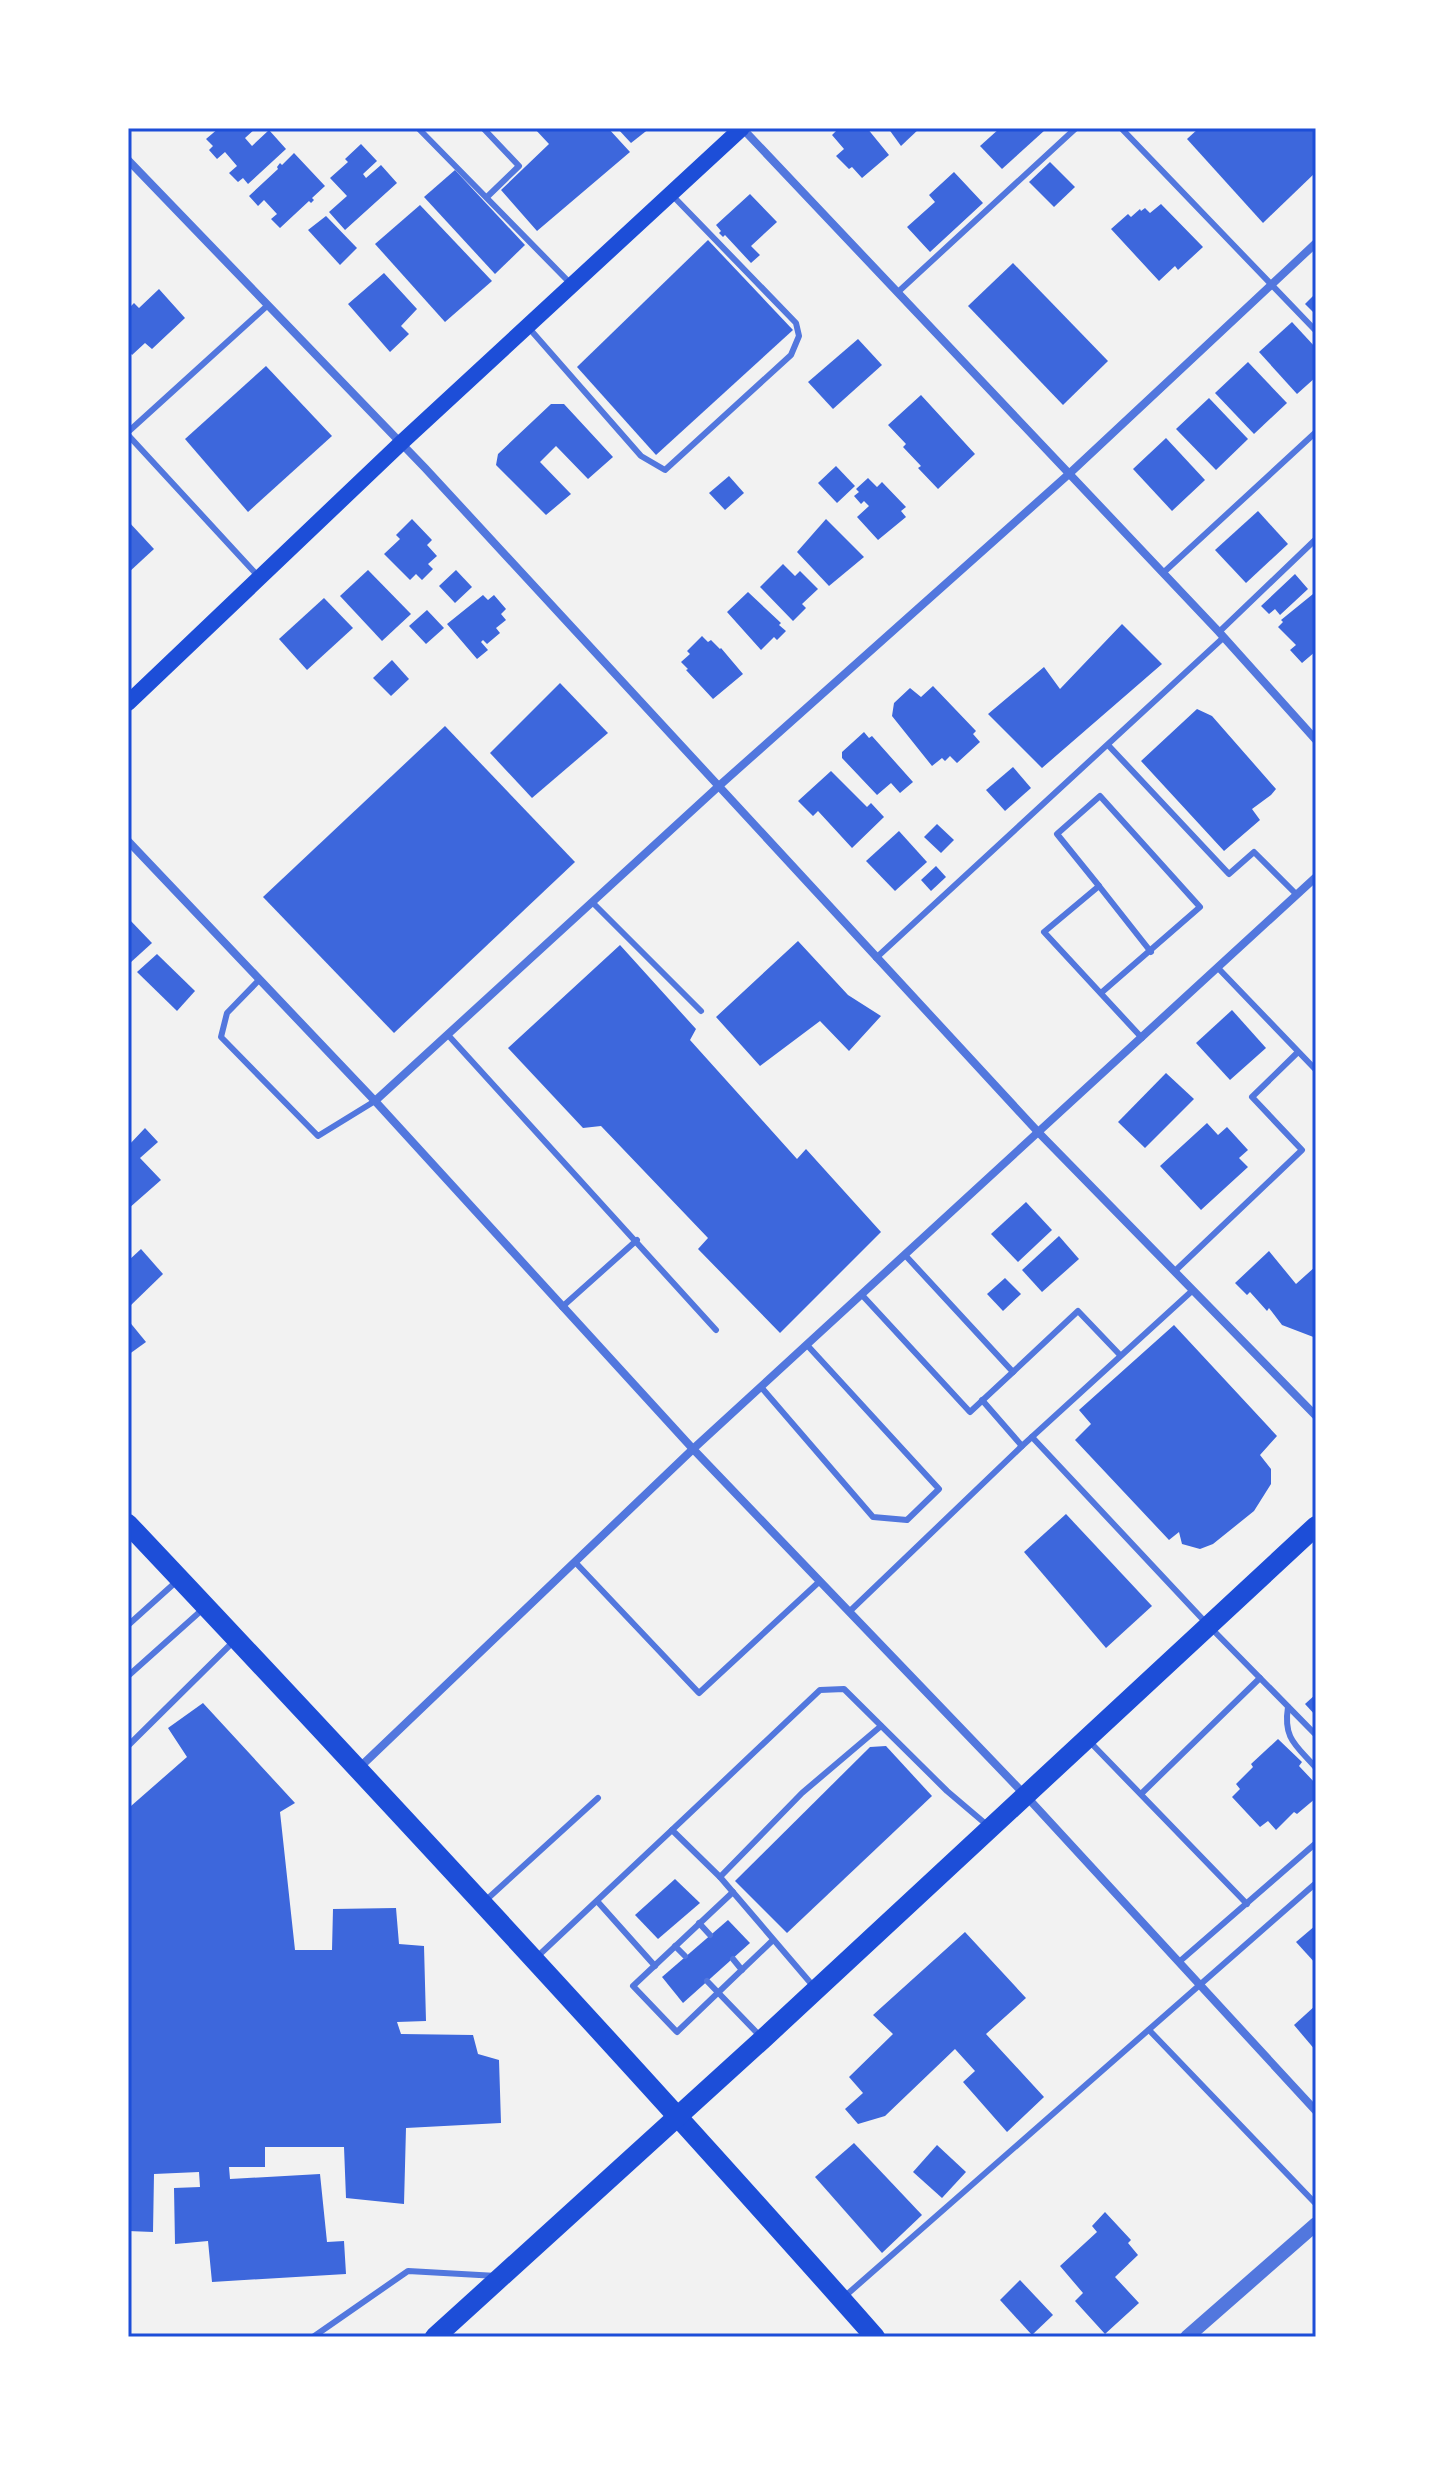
<svg xmlns="http://www.w3.org/2000/svg" width="1444" height="2465" font-family="Manrope,sans-serif">
<rect width="100%" height="100%" fill="#f2f2f2"/>
<!-- building -->
<g fill="#3d67dc">
<polygon points="219,128 256,128 245,138 252,146 269,130 286,149 248,184 243,178 238,182 229,173 237,166 225,152 217,159 209,150 213,146 206,139"/>
<polygon points="534,128 608,128 630,152 537,231 501,190 549,144"/>
<polygon points="617,128 650,128 631,143"/>
<polygon points="839,128 867,128 889,155 862,178 852,167 849,169 836,156 844,149 832,135"/>
<polygon points="888,128 920,128 901,146"/>
<polygon points="1000,128 1043,128 1045,130 1002,169 980,146"/>
<polygon points="1199,128 1315,128 1316,172 1263,223 1187,139"/>
<polygon points="361,144 377,161 363,174 366,178 381,165 397,183 345,230 329,212 347,196 330,178 348,162 345,159"/>
<polygon points="294,153 325,186 312,198 314,200 311,203 309,201 280,228 271,219 277,214 264,200 258,206 249,196 278,169 277,167 280,163 282,165"/>
<polygon points="1050,162 1075,187 1054,207 1029,182"/>
<polygon points="455,170 525,245 495,274 424,197"/>
<polygon points="954,172 983,203 930,252 907,227 935,202 929,195"/>
<polygon points="750,194 777,222 751,246 760,255 751,263 725,235 723,237 719,233 721,231 716,225"/>
<polygon points="1161,204 1203,247 1178,270 1175,266 1159,281 1111,229 1128,214 1131,217 1140,209 1141,211 1145,208 1150,213"/>
<polygon points="420,205 492,281 445,322 375,244"/>
<polygon points="326,216 357,248 340,265 308,230"/>
<polygon points="708,240 793,330 656,455 577,367"/>
<polygon points="1013,263 1108,361 1063,405 968,306"/>
<polygon points="384,273 417,309 401,326 409,334 390,352 348,304"/>
<polygon points="159,289 185,318 152,349 145,343 132,355 128,350 128,309 134,303 139,308"/>
<polygon points="1316,293 1316,315 1305,304"/>
<polygon points="1292,322 1316,348 1316,377 1297,394 1259,352"/>
<polygon points="858,339 882,365 833,409 808,382"/>
<polygon points="1248,362 1287,403 1254,434 1215,393"/>
<polygon points="266,366 332,436 248,512 185,439"/>
<polygon points="921,395 975,454 938,489 918,468 921,466 903,447 906,444 888,425"/>
<polygon points="1209,398 1248,439 1216,470 1176,429"/>
<polygon points="551,404 564,404 613,457 588,479 556,446 540,462 571,494 546,515 496,465 498,454"/>
<polygon points="1166,438 1205,480 1172,511 1133,469"/>
<polygon points="836,466 855,486 837,503 818,483"/>
<polygon points="729,476 744,493 725,510 709,493"/>
<polygon points="868,478 877,487 882,482 906,507 901,511 906,517 878,540 857,517 869,506 864,501 861,504 854,496 859,492 856,489"/>
<polygon points="1258,511 1288,544 1246,583 1215,550"/>
<polygon points="412,519 432,540 427,545 437,556 428,564 433,569 422,580 416,574 410,580 384,554 400,539 396,535"/>
<polygon points="826,519 864,557 829,586 797,552"/>
<polygon points="128,521 154,549 128,573"/>
<polygon points="783,564 795,576 800,571 818,589 802,604 806,608 793,621 760,587"/>
<polygon points="368,570 411,614 382,641 340,596"/>
<polygon points="456,570 472,587 455,603 439,586"/>
<polygon points="1295,574 1308,589 1280,615 1275,609 1269,614 1261,606"/>
<polygon points="748,592 781,623 779,625 786,631 777,640 774,637 761,650 727,612"/>
<polygon points="1313,594 1316,598 1316,651 1302,663 1290,650 1296,645 1278,627 1283,622 1281,620"/>
<polygon points="483,595 488,600 494,595 506,609 501,614 506,620 496,628 500,633 487,644 483,640 481,642 488,650 477,659 447,624"/>
<polygon points="324,598 353,628 307,670 279,639"/>
<polygon points="427,610 444,628 426,644 409,626"/>
<polygon points="1122,624 1162,664 1042,768 988,714 1044,667 1060,689"/>
<polygon points="702,636 708,642 711,640 720,649 721,648 743,674 713,699 686,670 688,669 681,662 690,654 687,651"/>
<polygon points="392,660 409,679 391,696 373,678"/>
<polygon points="560,683 608,733 532,798 490,753"/>
<polygon points="933,686 976,731 973,734 980,742 957,763 950,756 945,761 942,758 932,766 892,716 894,703 910,688 921,697"/>
<polygon points="1197,709 1212,716 1276,789 1271,795 1252,809 1260,820 1224,851 1141,761"/>
<polygon points="445,726 575,862 394,1033 263,897"/>
<polygon points="864,732 869,738 872,736 913,782 900,793 891,783 877,795 842,758 842,752"/>
<polygon points="1013,767 1031,788 1005,811 986,790"/>
<polygon points="831,771 867,807 871,803 884,817 852,848 818,811 813,816 798,801"/>
<polygon points="937,824 954,840 941,853 924,837"/>
<polygon points="899,831 927,862 895,891 866,861"/>
<polygon points="936,866 946,877 931,891 921,880"/>
<polygon points="128,918 152,943 130,963 128,960"/>
<polygon points="798,941 848,995 881,1016 849,1051 820,1021 760,1066 716,1017"/>
<polygon points="620,945 696,1029 690,1040 797,1159 806,1149 881,1232 780,1333 698,1249 708,1238 601,1126 583,1128 508,1048"/>
<polygon points="157,954 195,991 177,1011 137,972"/>
<polygon points="1232,1010 1266,1048 1230,1080 1196,1043"/>
<polygon points="1166,1073 1194,1099 1145,1148 1118,1122"/>
<polygon points="1207,1123 1218,1135 1227,1127 1248,1150 1239,1158 1248,1167 1201,1210 1160,1166"/>
<polygon points="145,1128 158,1142 140,1158 161,1180 128,1209 128,1146"/>
<polygon points="1026,1202 1052,1230 1018,1262 991,1234"/>
<polygon points="1059,1236 1079,1259 1042,1292 1022,1270"/>
<polygon points="141,1249 163,1274 128,1308 128,1261"/>
<polygon points="1269,1251 1296,1284 1316,1266 1316,1338 1282,1325 1269,1308 1267,1311 1250,1292 1247,1295 1235,1283"/>
<polygon points="1005,1278 1021,1294 1003,1311 987,1294"/>
<polygon points="128,1320 146,1342 128,1355"/>
<polygon points="1174,1325 1277,1436 1260,1455 1271,1469 1271,1484 1254,1511 1213,1544 1200,1549 1182,1544 1179,1532 1169,1540 1075,1440 1091,1424 1079,1410"/>
<polygon points="1066,1514 1152,1606 1106,1648 1024,1552"/>
<polygon points="1316,1694 1316,1716 1305,1704"/>
<polygon points="203,1703 295,1803 280,1812 295,1950 332,1950 333,1909 396,1908 399,1944 424,1946 426,2021 397,2022 401,2034 473,2035 478,2054 499,2060 501,2123 406,2128 404,2204 346,2198 344,2147 265,2147 265,2167 229,2167 230,2179 320,2174 327,2242 344,2241 346,2274 212,2282 208,2241 175,2244 174,2188 200,2187 199,2172 154,2174 153,2232 128,2231 128,1805 131,1806 187,1757 168,1728"/>
<polygon points="1278,1739 1302,1762 1299,1766 1316,1784 1316,1798 1297,1814 1294,1812 1276,1830 1268,1821 1260,1827 1232,1797 1240,1789 1236,1784 1253,1767 1251,1764"/>
<polygon points="886,1746 932,1796 787,1933 735,1881 870,1747"/>
<polygon points="675,1879 700,1903 658,1939 635,1915"/>
<polygon points="728,1920 750,1943 683,2003 662,1977"/>
<polygon points="1316,1925 1316,1964 1296,1942"/>
<polygon points="965,1932 1026,1998 986,2034 1044,2097 1007,2132 963,2082 975,2071 955,2049 885,2116 858,2124 845,2109 863,2093 849,2077 893,2034 873,2015"/>
<polygon points="1316,2005 1316,2051 1294,2025"/>
<polygon points="854,2143 922,2215 882,2253 815,2177"/>
<polygon points="937,2145 966,2172 942,2198 913,2172"/>
<polygon points="1105,2212 1131,2240 1128,2243 1138,2255 1115,2277 1139,2303 1105,2334 1075,2301 1083,2293 1060,2266 1097,2232 1092,2226"/>
<polygon points="1020,2280 1053,2315 1032,2335 1000,2300"/>
</g>
<g fill="none" stroke-linecap="round" stroke-linejoin="round">
<!-- service -->
<g stroke="#5277de" stroke-width="6">
<polyline points="418,128 570,283"/>
<polyline points="483,128 519,166 487,197"/>
<polyline points="1121,128 1316,331"/>
<polyline points="898,292 1076,128"/>
<polyline points="528,327 641,456 665,470 791,355 799,336 796,323 671,194"/>
<polyline points="128,432 268,305"/>
<polyline points="128,435 258,576"/>
<polyline points="1163,573 1316,432"/>
<polyline points="1219,632 1316,539"/>
<polyline points="1108,745 1229,874 1254,852 1297,895"/>
<polyline points="1099,886 1057,834 1100,796 1200,907 1101,993"/>
<polyline points="592,902 701,1011"/>
<polyline points="876,958 1223,638"/>
<polyline points="1218,968 1316,1070"/>
<polyline points="259,980 227,1013 221,1037 318,1136 375,1101"/>
<polyline points="448,1035 716,1330"/>
<polyline points="1142,1038 1044,932 1099,886 1151,952"/>
<polyline points="1175,1271 1302,1150 1252,1097 1298,1052"/>
<polyline points="862,1295 970,1412 1013,1372 905,1255"/>
<polyline points="562,1307 637,1240"/>
<polyline points="1013,1372 1078,1311 1120,1355"/>
<polyline points="761,1387 873,1517 907,1520 939,1489 807,1345"/>
<polyline points="982,1400 1022,1446"/>
<polyline points="1032,1437 1209,1626 1316,1735"/>
<polyline points="575,1562 699,1693 820,1581"/>
<polyline points="849,1612 1022,1446 1193,1290"/>
<polyline points="128,1625 177,1581"/>
<polyline points="128,1676 203,1609"/>
<path d="M 1288,1707 C 1283,1739 1296,1745 1316,1768"/>
<polyline points="1090,1742 1247,1904"/>
<polyline points="128,1746 233,1642"/>
<polyline points="1141,1794 1260,1678"/>
<polyline points="720,1877 802,1793 881,1726"/>
<polyline points="733,1892 633,1986 677,2032 773,1940"/>
<polyline points="485,1901 598,1798"/>
<polyline points="597,1901 655,1966"/>
<polyline points="699,1923 710,1935"/>
<polyline points="675,1946 685,1956"/>
<polyline points="538,1956 672,1830"/>
<polyline points="733,1959 742,1970"/>
<polyline points="1179,1962 1316,1843"/>
<polyline points="707,1981 761,2037"/>
<polyline points="814,1987 720,1877 672,1830 820,1690 844,1689 947,1791 987,1825"/>
<polyline points="1149,2030 1316,2204"/>
<polyline points="844,2297 1316,1883"/>
<polyline points="313,2337 408,2271 497,2276"/>
</g>
<!-- minor -->
<g stroke="#5277de" stroke-width="8">
<polyline points="742,128 1219,632 1316,740"/>
<polyline points="128,160 425,468 1039,1133 1316,1416"/>
<polyline points="128,841 375,1101 693,1449 1026,1796 1316,2111"/>
<polyline points="375,1101 720,785 1070,473 1316,243"/>
<polyline points="359,1768 693,1449 1316,877"/>
</g>
<!-- tertiary -->
<polyline stroke="#5277de" stroke-width="14" points="1187,2337 1316,2224"/>
<!-- secondary -->
<polyline stroke="#1d4ed8" stroke-width="16" points="128,703 401,443 742,128"/>
<!-- primary -->
<g stroke="#1d4ed8" stroke-width="20">
<path d="M 128,1524 C 381,1792 631,2061 875,2337"/>
<polyline points="435,2337 763,2039 1316,1526"/>
</g>
</g>
<!-- border -->
<rect width="1444" height="2465" fill="none" stroke="#ffffff" stroke-width="260"/>
<rect x="130" y="130" width="1184" height="2205" fill="none" stroke="#1d4ed8" stroke-width="3"/>
</svg>
